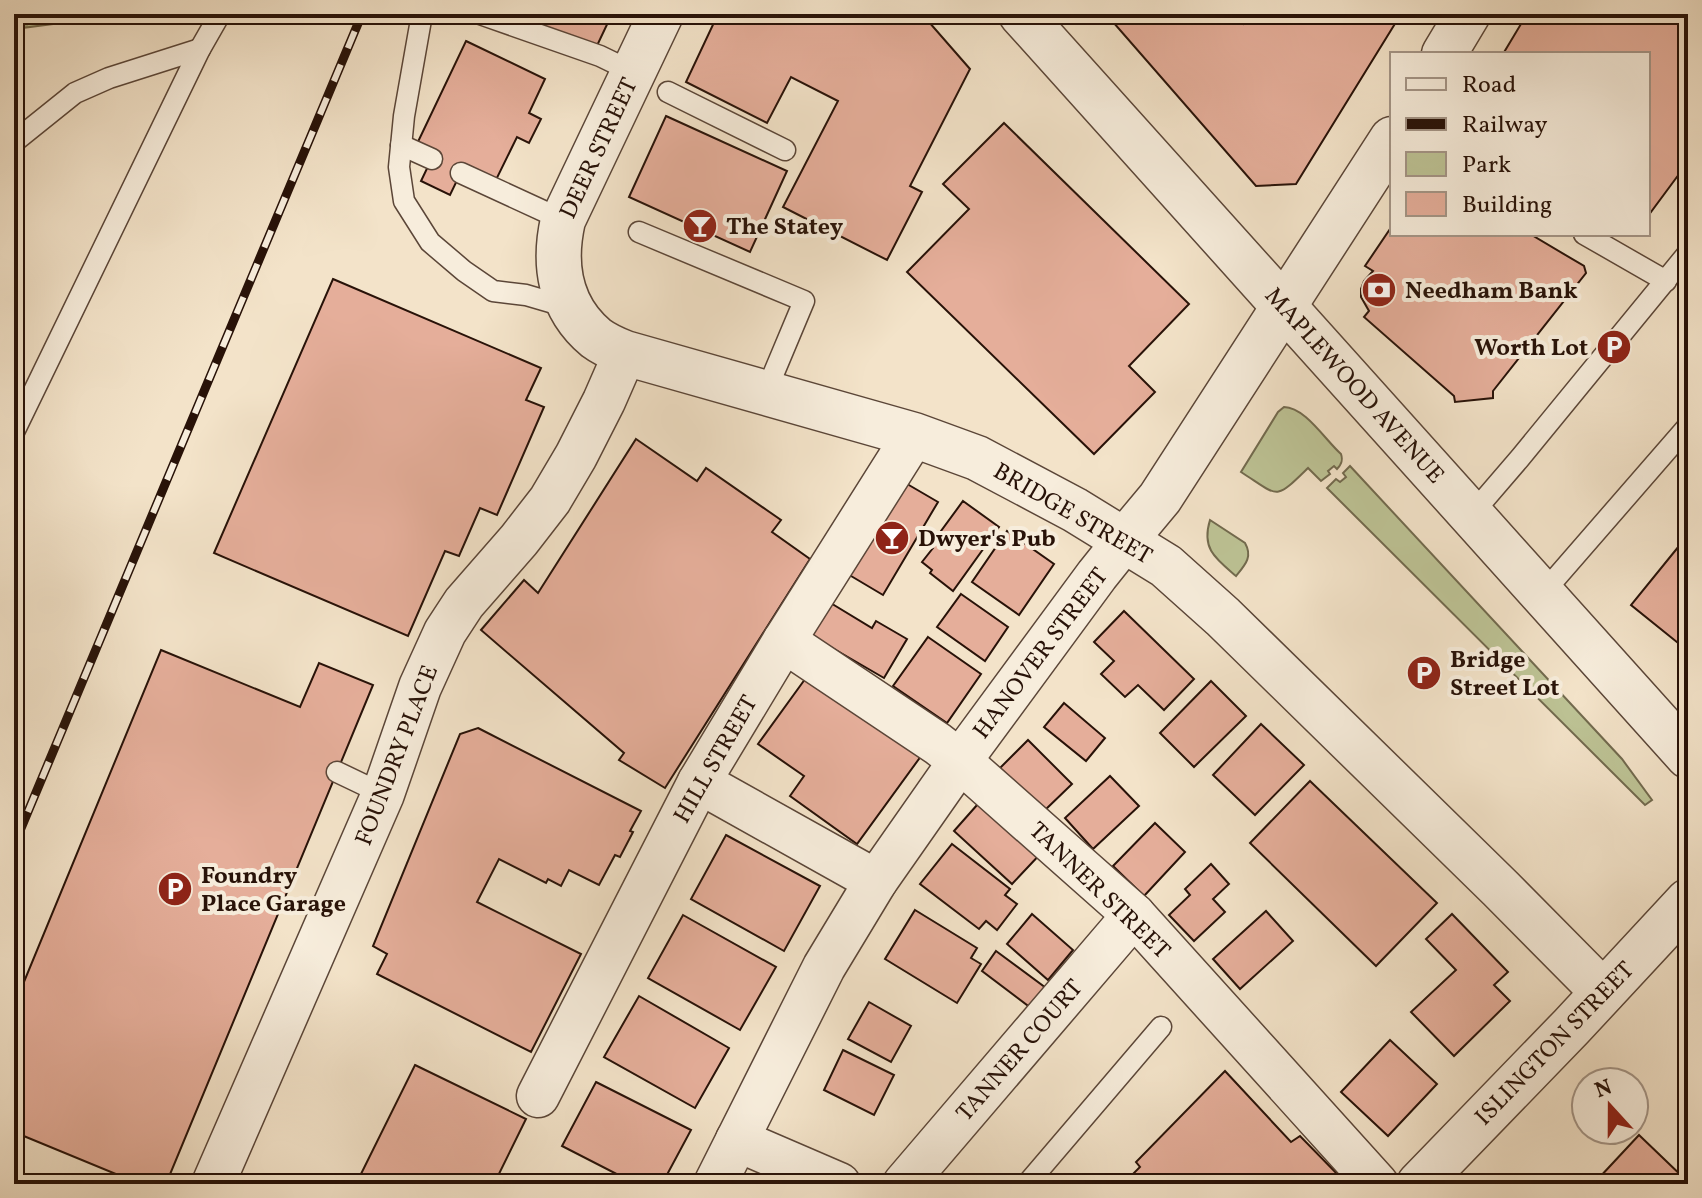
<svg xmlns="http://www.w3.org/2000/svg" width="1702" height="1198" font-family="Vollkorn,serif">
<defs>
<pattern id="cemetery-stones" width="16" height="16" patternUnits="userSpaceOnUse" patternTransform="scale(2)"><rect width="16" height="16" fill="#bdc395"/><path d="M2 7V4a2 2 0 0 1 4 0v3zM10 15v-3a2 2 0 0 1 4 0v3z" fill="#a2a67f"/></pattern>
</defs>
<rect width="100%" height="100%" fill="#f3e3c9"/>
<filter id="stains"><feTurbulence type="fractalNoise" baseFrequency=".0025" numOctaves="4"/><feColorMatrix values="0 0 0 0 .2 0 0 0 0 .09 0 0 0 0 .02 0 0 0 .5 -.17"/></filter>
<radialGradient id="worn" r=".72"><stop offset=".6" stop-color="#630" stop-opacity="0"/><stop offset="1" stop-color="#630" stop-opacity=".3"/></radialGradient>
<!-- green -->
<g fill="#bdc395" stroke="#726a4e" stroke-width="2">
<path d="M 1284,407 C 1305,407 1326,441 1341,454 C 1343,460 1342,464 1337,469 L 1334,466 L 1328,471 L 1330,474 L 1321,481 L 1308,468 C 1274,501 1280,497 1241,472 L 1278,412 Z"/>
<polygon points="1350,466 1622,759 1652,800 1645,805 1327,488 1336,479 1340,482 1346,477 1343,473"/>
<path d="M 1210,520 L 1245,543 C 1253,557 1245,565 1236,576 C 1216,559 1201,549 1210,520 Z"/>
</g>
<!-- cemetery -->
<polygon fill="url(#cemetery-stones)" stroke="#726a4e" stroke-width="2" points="14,14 130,14 14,29"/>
<!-- building -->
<g fill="#e5ae9a" stroke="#281208" stroke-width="2">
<polygon points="500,14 612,14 594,52"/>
<polygon points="718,14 922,14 970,69 910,186 922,192 887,260 783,207 838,101 791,77 767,123 686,82"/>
<polygon points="1106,14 1235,14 1244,24 1271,14 1401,14 1296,184 1256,186"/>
<polygon points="1527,14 1688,14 1688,162 1648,216 1648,54 1503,54"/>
<polygon points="466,41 545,79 529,113 541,119 529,143 517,137 493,186 462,170 450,195 421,181 433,156 415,148"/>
<polygon points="666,116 787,171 750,252 629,197"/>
<polygon points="1004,123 1189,304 1129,366 1155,392 1094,454 907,272 969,209 943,184"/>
<polygon points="1392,226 1392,234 1530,234 1584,266 1586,273 1493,391 1493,398 1455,402 1454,396 1364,317 1369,311 1361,297 1361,289 1364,281 1373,271 1365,266"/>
<polygon points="333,279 541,368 526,400 544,407 497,515 480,508 459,556 445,551 408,636 214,553"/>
<polygon points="636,439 697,481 706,468 781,520 772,532 810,559 665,788 619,760 624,753 481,630 524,580 538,593"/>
<polygon points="902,481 938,502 883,595 846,573"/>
<polygon points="963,501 999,527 953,591 930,573 932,570 922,562 933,548 930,546"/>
<polygon points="1007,531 1054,564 1019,615 972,582"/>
<polygon points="1679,546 1688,553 1688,651 1631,605"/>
<polygon points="961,594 1008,627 985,661 937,627"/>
<polygon points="829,602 872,628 876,621 907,639 884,678 810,635"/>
<polygon points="1124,611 1194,679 1164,710 1138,685 1125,697 1101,674 1114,661 1094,642"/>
<polygon points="928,637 981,674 947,723 893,686"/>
<polygon points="161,650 300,707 319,663 373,685 166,1184 140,1184 14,1132 14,1006"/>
<polygon points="808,675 924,752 857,844 790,796 804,776 758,744"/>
<polygon points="1211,681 1246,716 1194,767 1160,733"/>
<polygon points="1064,703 1105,738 1086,761 1044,727"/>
<polygon points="1261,724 1304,765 1255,815 1213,775"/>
<polygon points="478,728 641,811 630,831 633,832 620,857 615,855 599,885 569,870 561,886 548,879 546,883 499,859 477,902 581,954 531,1052 377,974 387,954 373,946 460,734"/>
<polygon points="1028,740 1072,784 1043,812 1000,768"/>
<polygon points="1110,776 1139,806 1093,849 1065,818"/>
<polygon points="1310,781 1437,903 1376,966 1250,843"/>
<polygon points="985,796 1044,850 1012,884 954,831"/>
<polygon points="1155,823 1185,852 1144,896 1113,866"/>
<polygon points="726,835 820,886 784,951 691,899"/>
<polygon points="952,844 1010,889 1005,895 1017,904 997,930 986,921 979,929 920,884"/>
<polygon points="1211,864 1229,884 1213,899 1225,912 1194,941 1169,915 1190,895 1185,889"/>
<polygon points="915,910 977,948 971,958 981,964 957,1003 885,959"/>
<polygon points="1266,911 1293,941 1240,989 1213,959"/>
<polygon points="1032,914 1073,950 1048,980 1007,944"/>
<polygon points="1452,914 1508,972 1494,985 1510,1001 1454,1056 1411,1012 1456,970 1426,939"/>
<polygon points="683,915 776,967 740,1030 648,978"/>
<polygon points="996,951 1046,988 1031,1008 982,971"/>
<polygon points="639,996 729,1048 695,1108 604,1057"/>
<polygon points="869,1002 911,1026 891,1062 848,1039"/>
<polygon points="1390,1040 1437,1084 1388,1136 1341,1092"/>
<polygon points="843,1050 894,1075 874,1115 824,1090"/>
<polygon points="415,1065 526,1119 494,1184 356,1184"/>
<polygon points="1225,1071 1291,1142 1300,1136 1347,1184 1123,1184 1140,1167 1136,1162"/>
<polygon points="596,1082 691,1130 662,1184 636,1184 562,1146"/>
<polygon points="1639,1135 1688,1182 1688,1184 1604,1184 1598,1179"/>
</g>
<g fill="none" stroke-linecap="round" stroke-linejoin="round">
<!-- service casing -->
<g stroke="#5b4638" stroke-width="23">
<g id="service">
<polyline points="422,14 404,116 399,167 404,201 430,242 464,271 493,291 526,295 567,307"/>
<polyline points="480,14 600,56 633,72"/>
<polyline points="668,92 785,150"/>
<polyline points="14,142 75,93 109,78 200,49"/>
<polyline points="401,145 432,159"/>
<polyline points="461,173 563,220"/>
<polyline points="639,232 804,301 765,394"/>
<polyline points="1584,234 1666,281"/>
<polyline points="14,432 200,49 220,14"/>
<polyline points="1471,515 1520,458 1688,253"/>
<polyline points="1542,594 1688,426"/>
<polyline points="337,772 383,794"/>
<polyline points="1027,1184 1161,1027"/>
</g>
</g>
<!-- minor casing -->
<g stroke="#5b4638" stroke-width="45">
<g id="minor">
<polyline points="784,641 938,744 960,761 1134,915 1377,1184"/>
<polyline points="699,782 876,881"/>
<polyline points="538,1096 699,782 784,641 914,435"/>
<polyline points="737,1140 839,1184"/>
<polyline points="213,1184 383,794 420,687 445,632 464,603 519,540 550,500 576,456 604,401 625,353"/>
<polyline points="715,1184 824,967 876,881 960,761 1097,575 1125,540"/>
<polyline points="904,1184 1134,915"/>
</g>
</g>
<!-- tertiary casing -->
<g stroke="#5b4638" stroke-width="47">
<g id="tertiary">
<path d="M 661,14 L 563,220 C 553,264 559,307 596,338 C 604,344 615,349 625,353 L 914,435 L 977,458 L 1075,510 L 1166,566 L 1223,617 L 1500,888 L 1603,992"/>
<polyline points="1021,14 1688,756"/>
<polyline points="1444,54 1468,14"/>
<polyline points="1125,540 1160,498 1392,139"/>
<polyline points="1419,1184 1571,1027 1688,901"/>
</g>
</g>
<!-- service -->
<use href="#service" stroke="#f7eddc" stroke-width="20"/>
<!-- minor -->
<use href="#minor" stroke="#f7eddc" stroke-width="42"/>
<!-- tertiary -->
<use href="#tertiary" stroke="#f7eddc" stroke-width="44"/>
<!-- rail casing -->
<g stroke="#281208" stroke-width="9">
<polyline id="rail" points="14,845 362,14"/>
</g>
<!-- rail -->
<use href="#rail" stroke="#f7eddc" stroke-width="6" stroke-dasharray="18" stroke-linecap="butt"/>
</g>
<!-- icons -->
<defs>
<g id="bar-disc" transform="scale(1.8)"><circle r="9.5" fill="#8f2418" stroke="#f7eddc"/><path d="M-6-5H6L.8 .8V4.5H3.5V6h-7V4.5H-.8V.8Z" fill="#fff"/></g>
<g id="bank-disc" transform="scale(1.8)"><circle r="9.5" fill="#8f2418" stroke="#f7eddc"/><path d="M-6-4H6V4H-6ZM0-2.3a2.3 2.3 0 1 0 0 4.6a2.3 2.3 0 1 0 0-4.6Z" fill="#fff"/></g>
<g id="parking-disc" transform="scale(1.8)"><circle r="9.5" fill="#8f2418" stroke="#f7eddc"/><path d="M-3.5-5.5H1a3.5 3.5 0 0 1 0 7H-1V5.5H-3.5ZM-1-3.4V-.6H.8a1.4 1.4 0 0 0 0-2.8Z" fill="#fff"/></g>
</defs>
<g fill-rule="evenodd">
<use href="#bar-disc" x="700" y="226"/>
<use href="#bank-disc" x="1379" y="290"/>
<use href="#parking-disc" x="1614" y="347"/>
<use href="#bar-disc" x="892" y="538"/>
<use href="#parking-disc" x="1424" y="673"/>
<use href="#parking-disc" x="175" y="889"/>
</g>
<g text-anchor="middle" stroke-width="8" stroke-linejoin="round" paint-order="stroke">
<!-- street labels -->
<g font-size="24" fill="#281208" stroke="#f7eddc">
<text transform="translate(598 148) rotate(-65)" y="8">DEER STREET</text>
<text transform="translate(1355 385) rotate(48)" y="8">MAPLEWOOD AVENUE</text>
<text transform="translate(1073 513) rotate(30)" y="8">BRIDGE STREET</text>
<text transform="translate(1040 653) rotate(-53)" y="8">HANOVER STREET</text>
<text transform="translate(396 755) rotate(-69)" y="8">FOUNDRY PLACE</text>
<text transform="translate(715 759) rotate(-60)" y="8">HILL STREET</text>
<text transform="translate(1100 890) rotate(44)" y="8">TANNER STREET</text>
<text transform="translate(1554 1043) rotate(-46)" y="8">ISLINGTON STREET</text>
<text transform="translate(1019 1050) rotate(-49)" y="8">TANNER COURT</text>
</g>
<!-- poi labels -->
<g font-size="24" font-weight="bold" fill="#281208" stroke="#f7eddc" text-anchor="start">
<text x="726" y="234">The Statey</text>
<text x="1405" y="298">Needham Bank</text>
<text x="1588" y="355" text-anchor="end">Worth Lot</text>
<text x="918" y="546">Dwyer's Pub</text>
<text x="1450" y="667">Bridge<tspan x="1450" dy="28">Street Lot</tspan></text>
<text x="201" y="883">Foundry<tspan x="201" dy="28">Place Garage</tspan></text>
</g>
</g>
<!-- margin -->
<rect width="1702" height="1198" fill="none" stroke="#f3e3c9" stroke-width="48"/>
<rect x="16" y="16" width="1670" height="1166" fill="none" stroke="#281208" stroke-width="4"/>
<rect x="24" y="24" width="1654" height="1150" fill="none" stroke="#281208" stroke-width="2"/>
<!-- legend -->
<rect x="1390" y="52" width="260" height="184" fill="#f7eddc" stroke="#a49587" stroke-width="2"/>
<rect x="1406" y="78" width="40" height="12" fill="#f7eddc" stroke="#a49587" stroke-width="2"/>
<text x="1462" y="92" font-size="24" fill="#281208">Road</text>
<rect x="1406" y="118" width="40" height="12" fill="#281208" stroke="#a49587" stroke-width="2"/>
<text x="1462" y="132" font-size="24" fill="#281208">Railway</text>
<rect x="1406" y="152" width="40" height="24" fill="#bdc395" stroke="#a49587" stroke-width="2"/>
<text x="1462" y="172" font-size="24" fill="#281208">Park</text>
<rect x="1406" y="192" width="40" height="24" fill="#e5ae9a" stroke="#a49587" stroke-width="2"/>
<text x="1462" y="212" font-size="24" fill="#281208">Building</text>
<!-- north arrow -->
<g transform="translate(1610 1106) rotate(339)"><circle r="38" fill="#f7eddc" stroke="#a49587" stroke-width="2"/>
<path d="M0-6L14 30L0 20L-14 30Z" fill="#8f2418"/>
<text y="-12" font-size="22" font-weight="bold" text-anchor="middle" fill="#281208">N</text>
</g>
<rect width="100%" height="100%" filter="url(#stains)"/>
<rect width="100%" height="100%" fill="url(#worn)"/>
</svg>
